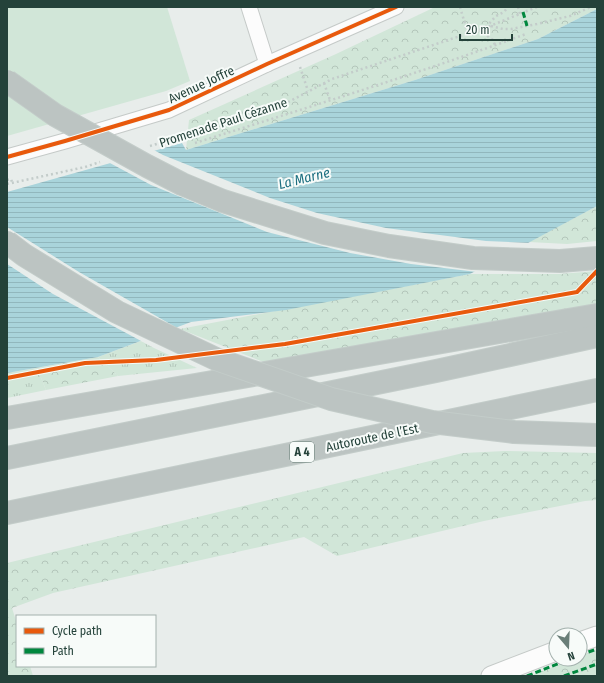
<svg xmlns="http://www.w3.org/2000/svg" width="604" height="683" font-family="'Fira Sans Condensed',sans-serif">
<defs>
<pattern id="grass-tufts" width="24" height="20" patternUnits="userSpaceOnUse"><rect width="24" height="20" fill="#d1e6d8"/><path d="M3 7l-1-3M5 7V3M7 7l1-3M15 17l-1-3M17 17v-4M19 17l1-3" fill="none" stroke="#b3c6ba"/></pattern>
<pattern id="forest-crowns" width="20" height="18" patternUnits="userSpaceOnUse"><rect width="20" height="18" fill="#d1e6d8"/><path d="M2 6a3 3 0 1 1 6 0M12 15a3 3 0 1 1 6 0" fill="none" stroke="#b3c6ba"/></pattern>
<pattern id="water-rules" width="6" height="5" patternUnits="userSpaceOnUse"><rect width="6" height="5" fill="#a9d4db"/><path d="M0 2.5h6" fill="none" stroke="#91b7bd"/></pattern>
</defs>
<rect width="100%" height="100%" fill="#e8edeb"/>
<!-- grass -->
<g fill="url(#grass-tufts)">
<polygon points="141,341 154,348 197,368 118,376 98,357"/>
<polygon points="37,368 46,390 7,398 7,373"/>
</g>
<!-- forest -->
<g fill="url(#forest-crowns)">
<polygon points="435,7 597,7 597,9 538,39 415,80 186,150 189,120 336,54"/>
<polygon points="597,206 597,241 567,244 529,242"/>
<polygon points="597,271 597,305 271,365 180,329 470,274 559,274"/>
<polygon points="98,357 118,376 46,390 37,368"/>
<polygon points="505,451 597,453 597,500 585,501 484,521 337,556 304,537 53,593 12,608 17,624 17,666 30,666 33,676 7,676 7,563 463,453"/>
<polygon points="597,650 597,676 530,676 573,659 580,659 580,656"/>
</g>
<!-- pitch -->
<polygon fill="#d1e6d8" points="7,7 167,7 190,81 166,91 7,136"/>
<!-- water -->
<polygon fill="url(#water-rules)" points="597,9 597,206 470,274 286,310 191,322 98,357 7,373 7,192 182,143 186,150 415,80 538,39"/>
<!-- pier -->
<g fill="#e8edeb">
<polygon points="152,149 163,155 270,198 317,213 386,228 486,241 532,243 477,272 411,264 350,253 267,232 151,185 108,162"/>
<polygon points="7,227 79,272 179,329 143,342 53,294 7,264"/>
</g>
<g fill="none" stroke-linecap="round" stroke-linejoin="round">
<!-- minor casing -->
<g stroke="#c5cac8" stroke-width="17">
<g id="minor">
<polyline points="249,7 267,64"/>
<polyline points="7,157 65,141 169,110 267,64 396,7"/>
</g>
</g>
<!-- tertiary casing -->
<g stroke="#c5cac8" stroke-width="21">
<g id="tertiary">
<polyline points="580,642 597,636"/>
<polyline points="491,676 556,651"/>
</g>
</g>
<!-- motorway casing -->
<g stroke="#c3ccc9" stroke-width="24">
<g id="motorway">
<polyline points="7,418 597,315"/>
<polyline points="7,458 436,371 597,336"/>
<polyline points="7,513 597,390"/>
</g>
</g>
<!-- path -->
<g stroke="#c3ccca" stroke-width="2.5" stroke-dasharray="2 3" stroke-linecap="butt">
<polyline points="460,7 468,34"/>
<polyline points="518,7 520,14"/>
<polyline points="491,26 503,29 511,29 537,24 570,16 591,7"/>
<polyline points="486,27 496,16 504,12 508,7"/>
<polyline points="479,30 493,40 495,45"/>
<polyline points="300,67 308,91"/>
<polyline points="324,83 330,100"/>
<path d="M 195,143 C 306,108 417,74 526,34"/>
<polyline points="150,146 277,108 332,79 490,26 537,7"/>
<polyline points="7,180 11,179 12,182"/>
<polyline points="7,184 85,167 100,162"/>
</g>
<!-- minor -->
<use href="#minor" stroke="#fcfcfc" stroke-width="15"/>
<!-- tertiary -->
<use href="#tertiary" stroke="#fcfcfc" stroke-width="19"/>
<!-- motorway -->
<use href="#motorway" stroke="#bcc4c2" stroke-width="22"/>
<!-- motorway-bridge casing -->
<g stroke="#c3ccc9" stroke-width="24" stroke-linecap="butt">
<g id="motorway-bridge">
<polyline points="7,81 55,115 147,166 182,184 223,201 325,233 389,246 473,258 560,261 597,258"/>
<polyline points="7,242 24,255 117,312 216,359 331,399 432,422 514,432 597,435"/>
</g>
</g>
<!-- motorway-bridge -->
<use href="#motorway-bridge" stroke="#bcc4c2" stroke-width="22"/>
<!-- quiet -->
<g stroke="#00873e" stroke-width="3" stroke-dasharray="6 3" stroke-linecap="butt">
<polyline points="523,12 527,26"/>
<polyline points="580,655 597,649"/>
<polyline points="527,676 570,659"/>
<polyline points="564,676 597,664"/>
</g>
<!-- cycleway casing -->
<g stroke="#f7fbf9" stroke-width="6">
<g id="cycleway">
<polyline points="7,157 65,141 169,110 267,64 396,7"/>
<polyline points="7,378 85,363 156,360 285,344 577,292 597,271"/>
</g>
</g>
<!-- cycleway -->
<use href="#cycleway" stroke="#e8590c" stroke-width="4"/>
</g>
<g text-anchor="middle" stroke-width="4" stroke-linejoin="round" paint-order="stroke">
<!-- shield labels -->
<rect fill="#f7fbf9" stroke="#637a73" stroke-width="1" x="290" y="442" width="24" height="20" rx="3"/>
<g font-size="12" font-weight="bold" fill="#24423a">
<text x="302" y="456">A 4</text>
</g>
<!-- street labels -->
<g font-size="13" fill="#24423a" stroke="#f7fbf9">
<text transform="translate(201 84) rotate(-25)" y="5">Avenue Joffre</text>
<text transform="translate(223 122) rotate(-18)" y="5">Promenade Paul Cézanne</text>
<text transform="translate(372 437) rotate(-12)" y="5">Autoroute de l’Est</text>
</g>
<!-- water labels -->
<g font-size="14" font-style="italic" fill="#1c6f80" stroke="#f7fbf9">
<text transform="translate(304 178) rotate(-14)" y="5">La Marne</text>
</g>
</g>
<!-- border -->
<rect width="604" height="683" fill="none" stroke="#24423a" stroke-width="16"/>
<!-- legend -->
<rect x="16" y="615" width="140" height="52" fill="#f7fbf9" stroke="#a3b1ad"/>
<rect x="24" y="628" width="20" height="6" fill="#e8590c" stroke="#a3b1ad"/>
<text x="52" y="635" font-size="12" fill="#24423a">Cycle path</text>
<rect x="24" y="648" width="20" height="6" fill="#00873e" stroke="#a3b1ad"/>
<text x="52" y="655" font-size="12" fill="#24423a">Path</text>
<!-- north arrow -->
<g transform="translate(568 647) rotate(161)"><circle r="19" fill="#f7fbf9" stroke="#a3b1ad"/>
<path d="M0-3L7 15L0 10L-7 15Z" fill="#697e78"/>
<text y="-6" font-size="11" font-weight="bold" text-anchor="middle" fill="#24423a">N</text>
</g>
<!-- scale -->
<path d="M460 34v6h52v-6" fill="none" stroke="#24423a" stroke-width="2"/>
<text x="466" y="34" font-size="12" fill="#24423a" stroke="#f7fbf9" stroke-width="3" paint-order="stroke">20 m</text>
</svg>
